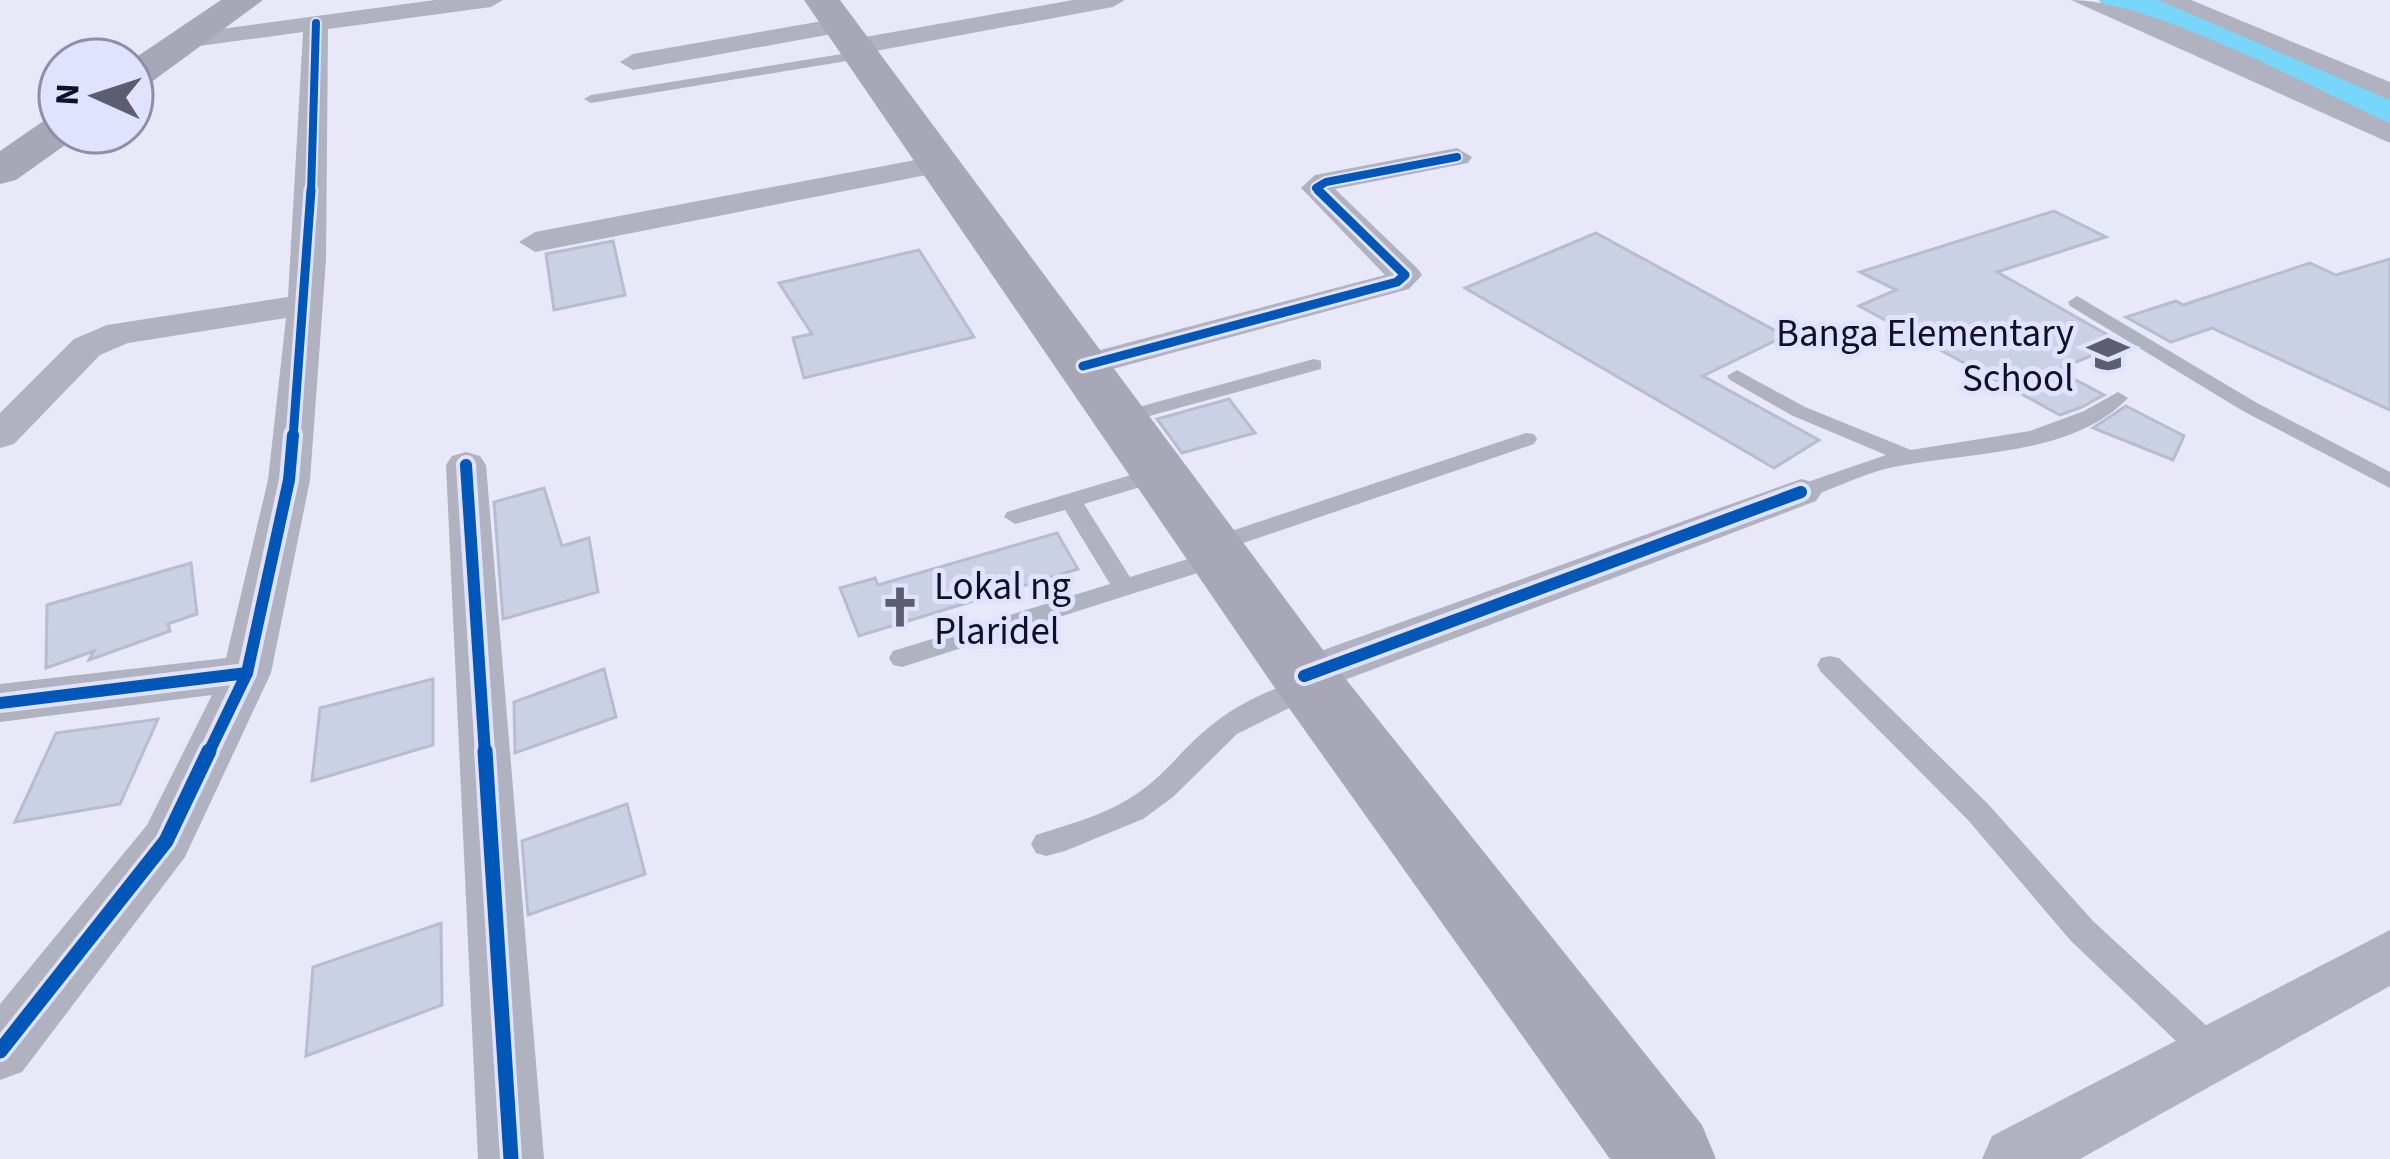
<svg xmlns="http://www.w3.org/2000/svg" width="2390" height="1159" font-family="'Source Sans 3',sans-serif">
<rect width="100%" height="100%" fill="#e8e8f8"/>
<g fill="none" stroke-linecap="round" stroke-linejoin="round">
<!-- river -->
<polygon fill="#78d6fa" fill-rule="evenodd" points="2099,0 2161,0 2390,91 2390,126 2105,10"/>
</g>
<!-- building -->
<g fill="#cbd1e4" stroke="#b7bdd0" stroke-width="3">
<polygon points="2054,211 2106,237 1997,272 2122,343 2057,370 2104,395 2082,407 2060,415 1859,306 1896,290 1860,272"/>
<polygon points="1596,233 1785,336 1703,376 1819,440 1774,468 1465,288"/>
<polygon points="613,241 625,295 554,310 546,254"/>
<polygon points="919,250 974,337 804,378 793,338 812,334 779,283"/>
<polygon points="2390,259 2390,410 2212,328 2171,342 2126,317 2176,301 2183,305 2310,263 2336,275"/>
<polygon points="1229,399 1255,433 1182,453 1157,419"/>
<polygon points="2126,406 2184,436 2173,460 2093,428"/>
<polygon points="544,488 562,546 589,538 598,592 503,619 494,502"/>
<polygon points="1057,533 1078,569 859,636 840,588 875,578 878,585"/>
<polygon points="191,563 197,614 168,624 170,631 89,660 94,651 46,668 47,605"/>
<polygon points="604,669 616,717 515,753 514,702"/>
<polygon points="433,679 433,745 312,781 320,708"/>
<polygon points="158,719 120,804 15,822 56,733"/>
<polygon points="627,804 645,874 528,915 522,841"/>
<polygon points="441,923 442,1005 306,1056 313,967"/>
</g>
<g fill="none" stroke-linecap="round" stroke-linejoin="round">
<!-- lane -->
<g fill="#b1b2c0" fill-rule="evenodd">
<polygon points="860,51 865,52 865,58 591,103 584,99 591,95"/>
<polygon points="2077,296 2257,403 2390,472 2390,488 2243,411 2070,306 2068,302"/>
<polygon points="1314,359 1321,361 1321,369 1120,424 1110,418 1113,414"/>
<path d="M 1737,370 L 1805,407 L 1911,450 L 2030,431 L 2084,411 L 2118,392 L 2128,398 C 2070,458 1965,451 1889,468 C 1859,475 1831,491 1801,499 L 1790,492 L 1793,487 L 1886,455 L 1791,415 L 1730,380 L 1727,376 Z"/>
<polygon points="1526,433 1534,434 1537,439 1534,444 1220,551 1230,558 1226,564 902,667 893,665 889,658 893,651 1110,584 1065,510 1015,524 1004,517 1007,512 1151,469 1167,469 1170,474 1167,479 1084,504 1130,577 1210,552 1200,545 1204,540"/>
<polygon points="1830,656 1839,658 1988,804 2093,921 2223,1041 2228,1052 2223,1063 2211,1068 2199,1063 2071,941 1968,820 1821,672 1817,665 1821,658"/>
<path d="M 1308,677 L 1317,680 L 1321,687 L 1317,694 L 1237,734 L 1173,797 L 1143,819 L 1065,851 L 1046,856 L 1036,853 L 1031,844 L 1036,835 C 1072,823 1107,815 1139,792 C 1166,774 1183,748 1208,728 C 1236,704 1273,688 1308,677 Z"/>
</g>
<!-- street -->
<g fill="#b1b2c0" fill-rule="evenodd">
<polygon points="435,0 503,0 491,7 328,29 326,260 310,480 271,673 185,857 22,1072 0,1080 0,1004 147,825 212,695 0,722 0,684 226,658 268,480 286,318 128,343 100,355 14,444 0,448 0,413 74,339 107,325 288,297 303,32 185,48 172,40 176,35"/>
<polygon points="1073,0 1125,0 1113,7 854,55 841,47 854,39"/>
<path d="M 2071,0 C 2153,0 2310,87 2390,123 L 2390,143 Z"/>
<polygon points="2158,0 2191,0 2390,82 2390,100"/>
<polygon points="840,18 853,26 849,31 633,70 620,62 633,54"/>
<polygon points="1457,148 1472,157 1468,163 1335,189 1417,268 1422,275 1409,289 1083,377 1070,374 1064,366 1070,358 1385,275 1301,188 1315,175"/>
<polygon points="936,156 951,165 947,171 535,252 519,242 535,232"/>
<polygon points="466,452 480,456 486,465 544,1159 478,1159 446,465 452,456"/>
<polygon points="1801,479 1816,483 1822,492 1816,501 1321,689 1304,694 1287,689 1280,676 1287,663"/>
<polygon points="2390,930 2390,986 2080,1159 1982,1159 1992,1136"/>
</g>
<!-- secondary -->
<g fill="#a7a7b7" fill-rule="evenodd">
<polygon points="221,0 263,0 146,86 132,90 132,60"/>
<polygon points="804,0 840,0 1329,658 1702,1125 1716,1159 1610,1159 1279,694"/>
<polygon points="60,116 60,132 79,132 75,138 16,180 0,184 0,151 45,120"/>
</g>
<!-- cycleway-far3 casing -->
<g stroke="#e1e2ff" stroke-width="12">
<g id="cycleway-far3">
<polyline points="311,193 316,23"/>
<polyline points="1321,193 1316,188 1326,182 1457,157"/>
</g>
</g>
<!-- cycleway-far2 casing -->
<g stroke="#e1e2ff" stroke-width="15">
<g id="cycleway-far2">
<polyline points="1083,366 1397,282 1405,275 1318,190"/>
<polyline points="293,438 311,190"/>
</g>
</g>
<!-- cycleway-far1 casing -->
<g stroke="#e1e2ff" stroke-width="20">
<g id="cycleway-far1">
<polyline points="466,465 485,754"/>
<polyline points="247,673 289,480 293,435"/>
<polyline points="1304,676 1801,492"/>
<polyline points="0,703 247,673 208,754"/>
</g>
</g>
<!-- cycleway casing -->
<g stroke="#e1e2ff" stroke-width="22">
<g id="cycleway">
<polyline points="485,751 511,1159"/>
<polyline points="0,1051 166,841 209,751"/>
</g>
</g>
<!-- cycleway-far3 -->
<use href="#cycleway-far3" stroke="#0057b8" stroke-width="8"/>
<!-- cycleway-far2 -->
<use href="#cycleway-far2" stroke="#0057b8" stroke-width="9"/>
<!-- cycleway-far1 -->
<use href="#cycleway-far1" stroke="#0057b8" stroke-width="12"/>
<!-- cycleway -->
<use href="#cycleway" stroke="#0057b8" stroke-width="15"/>
</g>
<!-- icons -->
<defs>
<g id="school-bare" transform="scale(3.24)"><path d="M0-5L7-2L0 1L-7-2ZM-4 1L0 2.5L4 1V4Q0 6-4 4Z" fill="#5d5c71" stroke="#e1e2ff" stroke-width="2.5" paint-order="stroke"/></g>
<g id="church-bare" transform="scale(3.24)"><path d="M-1.2-6h2.4v3.5h3.3v2.4h-3.3V6h-2.4V-.1h-3.3v-2.4h3.3Z" fill="#5d5c71" stroke="#e1e2ff" stroke-width="2.5" paint-order="stroke"/></g>
</defs>
<g fill-rule="evenodd">
<use href="#school-bare" x="2108" y="354"/>
<use href="#church-bare" x="900" y="607"/>
</g>
<g text-anchor="middle" stroke-width="10" stroke-linejoin="round" paint-order="stroke">
<!-- poi labels -->
<g font-size="39" fill="#121029" stroke="#e1e2ff" text-anchor="end">
<text x="2074" y="346">Banga Elementary<tspan x="2074" dy="45">School</tspan></text>
<text x="934" y="599" text-anchor="start">Lokal ng<tspan x="934" dy="45">Plaridel</tspan></text>
</g>
</g>
<!-- north arrow -->
<g transform="translate(96 96) rotate(273)"><circle r="57" fill="#e1e2ff" stroke="#8e8ea9" stroke-width="3"/>
<path d="M0-9L21 45L0 30L-21 45Z" fill="#5d5c71"/>
<text y="-18" font-size="33" font-weight="bold" text-anchor="middle" fill="#121029">N</text>
</g>
</svg>
